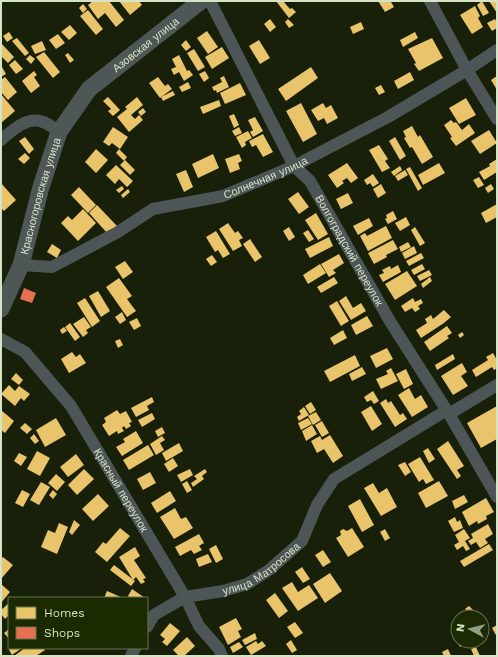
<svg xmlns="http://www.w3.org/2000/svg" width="498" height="657" font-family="'Work Sans',sans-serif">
<rect width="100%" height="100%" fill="#18200a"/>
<!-- homes -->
<g fill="#e9c46a">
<polygon points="93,1 109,1 124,20 116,27 105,13 98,19 88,5"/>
<polygon points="119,1 139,1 142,5 130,15"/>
<polygon points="276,1 283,1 290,9 292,8 296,12 289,18"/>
<polygon points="378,1 393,1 391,2 394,7 385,12"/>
<polygon points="482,1 489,13 483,16 477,5"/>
<polygon points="489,1 497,1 497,13"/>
<polygon points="83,4 87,9 83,13 79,8"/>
<polygon points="475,6 480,16 478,18 483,27 472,34 460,15"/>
<polygon points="88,10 103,29 96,35 80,16"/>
<polygon points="270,19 276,27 270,32 264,24"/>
<polygon points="288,19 294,25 289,28 285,22"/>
<polygon points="495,19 497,23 497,28 492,31 487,23"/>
<polygon points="361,22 364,29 353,34 350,27"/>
<polygon points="70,25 77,33 69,40 61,32"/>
<polygon points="207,31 218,47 208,54 197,38"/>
<polygon points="9,32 13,38 7,42 3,36"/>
<polygon points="415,32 418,38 403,47 400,40"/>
<polygon points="58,34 65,43 56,49 49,40"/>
<polygon points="17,38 29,53 25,56 12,41"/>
<polygon points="432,38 443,58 419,71 414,64 416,63 408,49"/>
<polygon points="186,40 191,47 186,51 181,45"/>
<polygon points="259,40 270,58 260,64 249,46"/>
<polygon points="42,41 46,50 35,54 31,46"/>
<polygon points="1,43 14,57 8,63 1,56"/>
<polygon points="222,47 229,58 212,69 205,57"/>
<polygon points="194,49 205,67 198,71 187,53"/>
<polygon points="44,52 60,72 53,78 36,57"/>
<polygon points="68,53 74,60 70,63 65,55"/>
<polygon points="30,55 35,59 31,64 26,59"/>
<polygon points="179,55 187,71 189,70 193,75 184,81 179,72 174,75 171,69 176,67 172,59"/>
<polygon points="15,60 23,69 16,74 9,65"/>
<polygon points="2,67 6,74 1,77 1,68"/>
<polygon points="311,67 318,78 286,101 278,89"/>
<polygon points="34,71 37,75 34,77 40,86 31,93 22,81"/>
<polygon points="205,71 209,78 204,82 199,74"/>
<polygon points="410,72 414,80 398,89 394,81"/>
<polygon points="224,76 229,87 217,93 216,90 214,91 212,87 222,82 220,78"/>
<polygon points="497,76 497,90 491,80"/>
<polygon points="5,77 17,92 8,100 1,92 1,80"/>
<polygon points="158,77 165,86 168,84 172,89 160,98 149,83"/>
<polygon points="188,82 191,88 182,92 179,87"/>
<polygon points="240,83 246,95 225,104 220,93"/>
<polygon points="381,85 385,92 379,95 375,88"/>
<polygon points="173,91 175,95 163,101 161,97"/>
<polygon points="1,94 15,111 1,123"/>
<polygon points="108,97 120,110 113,116 108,111 111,109 103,101"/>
<polygon points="137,97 143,105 131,115 135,119 139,115 143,120 129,132 117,117 127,109 125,107"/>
<polygon points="466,98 476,115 459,124 449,108"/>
<polygon points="219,100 221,106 203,114 200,107"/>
<polygon points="301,103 317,134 303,142 286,111"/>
<polygon points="323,103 326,108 331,105 338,118 327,124 324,118 318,121 311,110"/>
<polygon points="143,108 146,112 141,116 138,112"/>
<polygon points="234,114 239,125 234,128 229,116"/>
<polygon points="255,117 263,131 253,137 250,132 253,130 248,120"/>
<polygon points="451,120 454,123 456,122 462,130 469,124 475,133 456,146 450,138 452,137 444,125"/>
<polygon points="412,126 418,137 420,135 433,157 422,164 412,147 410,148 404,138 406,137 403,131"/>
<polygon points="113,127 128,137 120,149 112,143 109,146 103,142"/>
<polygon points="239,127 242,133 235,136 232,131"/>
<polygon points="489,130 497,143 480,154 471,141"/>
<polygon points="248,131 252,138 245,142 246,145 242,148 236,137"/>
<polygon points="263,134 273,152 263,157 256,145 252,147 249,141"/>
<polygon points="25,137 34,149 29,154 19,141"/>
<polygon points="395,137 406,156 400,160 389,141"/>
<polygon points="379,145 388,159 385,161 390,168 382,172 369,150"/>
<polygon points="96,149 108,160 96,173 85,162"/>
<polygon points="119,149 127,157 124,161 116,153"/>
<polygon points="25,153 30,158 24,164 18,159"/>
<polygon points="213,154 219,168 198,178 192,164"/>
<polygon points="239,154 242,161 238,163 240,169 230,173 225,159"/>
<polygon points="497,159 497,172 484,180 479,172 490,166 489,164"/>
<polygon points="125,160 135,170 130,175 120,165"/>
<polygon points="347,163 358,178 351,183 347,178 342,181 344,183 337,188 328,175"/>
<polygon points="439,163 445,173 423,185 418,175"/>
<polygon points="116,165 133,181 127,187 119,179 115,184 106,175"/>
<polygon points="400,166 402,170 394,176 391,172"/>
<polygon points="410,167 422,188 418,191 406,169"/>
<polygon points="186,170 193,187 184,192 176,174"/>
<polygon points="405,170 408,175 398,181 395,176"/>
<polygon points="373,174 379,183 373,187 370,183 367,185 364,180"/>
<polygon points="479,177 484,185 478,188 473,180"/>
<polygon points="1,183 16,200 4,211 1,208"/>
<polygon points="381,184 386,193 378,198 373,189"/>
<polygon points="491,184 494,189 488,193 485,188"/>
<polygon points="122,186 124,189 119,193 116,190"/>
<polygon points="79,187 96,205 88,213 71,195"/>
<polygon points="128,189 130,192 123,198 121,195"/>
<polygon points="298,192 309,207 299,214 288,199"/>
<polygon points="348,193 353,203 341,209 336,199"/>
<polygon points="497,204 497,217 486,223 481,213"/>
<polygon points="97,205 117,226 108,234 89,213"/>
<polygon points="83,209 96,223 78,241 61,223 68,216 72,220"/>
<polygon points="393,211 397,219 388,224 385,219 387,218 386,215"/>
<polygon points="316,213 328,234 318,240 305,220"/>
<polygon points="406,217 410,225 400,231 395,223"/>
<polygon points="369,218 373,226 358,235 353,226"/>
<polygon points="228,223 235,233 238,231 243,238 239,240 242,246 233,251 219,229"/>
<polygon points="386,226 392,238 368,251 360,236 365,233 367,236"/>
<polygon points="289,227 295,237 289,241 283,231"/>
<polygon points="415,227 425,243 420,246 411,230"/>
<polygon points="308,230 314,239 309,242 303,233"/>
<polygon points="216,231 230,254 223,258 218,250 215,252 206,237"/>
<polygon points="329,237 333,246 310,258 305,249"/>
<polygon points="250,239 262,257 255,262 243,244"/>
<polygon points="393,240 398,249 386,255 387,257 374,264 368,253"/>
<polygon points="408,242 411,247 401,252 399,247"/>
<polygon points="52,244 61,250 57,258 47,252"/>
<polygon points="414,246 417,253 405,259 402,253"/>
<polygon points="421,253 424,258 409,266 406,261"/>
<polygon points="339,254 344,263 333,270 336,273 329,277 321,264"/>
<polygon points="212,255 217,262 211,266 206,259"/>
<polygon points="125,261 133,272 123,279 115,267"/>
<polygon points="320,264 326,273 308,284 303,275"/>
<polygon points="422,264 425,269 414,275 411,270"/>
<polygon points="398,265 401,272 383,282 379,275 384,273 382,270 390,266 391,269"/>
<polygon points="429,270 432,275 420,281 417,276"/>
<polygon points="407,271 417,286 395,300 385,284"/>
<polygon points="334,277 338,283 321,293 317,287"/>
<polygon points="430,277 432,281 423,288 421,284"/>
<polygon points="119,278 132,296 127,299 136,311 127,317 106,287"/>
<polygon points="98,291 110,311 101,317 89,296"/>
<polygon points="346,296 353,308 361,303 366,311 351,320 339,301"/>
<polygon points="85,298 100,321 92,327 77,303"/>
<polygon points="413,298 415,302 421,299 423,303 418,306 420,309 415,312 412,308 405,312 401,306"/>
<polygon points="337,301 349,321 341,326 329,306"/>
<polygon points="444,310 451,317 444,323 421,338 416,330 427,323 425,319 431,315 433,319"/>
<polygon points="122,312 126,320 120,324 115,317"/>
<polygon points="367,316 373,326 356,335 351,325"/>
<polygon points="84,317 91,327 86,330 88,333 83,337 73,324"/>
<polygon points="137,318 141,326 134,330 129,322"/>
<polygon points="70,323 80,337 75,341 65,327"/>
<polygon points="447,326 452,333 447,336 449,338 430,351 424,342"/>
<polygon points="64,327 67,331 62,334 60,330"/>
<polygon points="343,330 347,338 334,345 330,338"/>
<polygon points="462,332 464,335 460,338 458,335"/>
<polygon points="120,339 123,345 118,348 115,341"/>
<polygon points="387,348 393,359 376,368 370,356"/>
<polygon points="72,352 76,357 80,354 86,363 69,373 61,359"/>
<polygon points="493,353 497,360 497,368 494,370 492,367 476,377 472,370 488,360 486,357"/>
<polygon points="453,354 455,359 437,370 435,365"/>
<polygon points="355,355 360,366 330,382 324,371"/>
<polygon points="462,363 467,372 461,376 468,386 453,395 441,376"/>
<polygon points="362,367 366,374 352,381 349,374"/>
<polygon points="391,368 398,381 381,389 376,379 388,374 386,371"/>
<polygon points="406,369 413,384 404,389 396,374"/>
<polygon points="16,373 23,380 19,385 11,379"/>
<polygon points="9,385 15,391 19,386 30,394 24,401 21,398 15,406 1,394"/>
<polygon points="409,388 415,399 421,395 428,407 412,417 398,395"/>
<polygon points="373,391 379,401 374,404 371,400 367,402 364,397"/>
<polygon points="152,397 154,402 147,406 149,410 136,417 131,408"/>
<polygon points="386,399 388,403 391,401 400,415 403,413 407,419 395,427 380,403"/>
<polygon points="311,402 316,410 310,414 305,406"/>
<polygon points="371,406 382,424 372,431 361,412"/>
<polygon points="497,406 497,423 496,423 497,426 497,439 481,448 467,423"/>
<polygon points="304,407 309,415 299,421 297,417 301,414 299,411"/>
<polygon points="1,410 14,421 5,433 1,430"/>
<polygon points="117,410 120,414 126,411 132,422 129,423 131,426 126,429 124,426 122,428 124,431 118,434 117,431 109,436 102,425 106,422 104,418"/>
<polygon points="316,412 321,420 313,425 308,416"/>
<polygon points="152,413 155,419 142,427 138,420"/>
<polygon points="56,418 66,435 45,447 36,430"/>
<polygon points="308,418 312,424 301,430 298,423"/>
<polygon points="322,421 329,433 322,437 315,425"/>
<polygon points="25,423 32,429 27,434 20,428"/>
<polygon points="312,425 317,434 306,441 302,431"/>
<polygon points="162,427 165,433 158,437 155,431"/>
<polygon points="136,431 143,443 122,456 116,447 125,442 123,439"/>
<polygon points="34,434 39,441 35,444 30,438"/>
<polygon points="330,435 343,456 333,463 324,449 317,453 311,441 320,436 322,440"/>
<polygon points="162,436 165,440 160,443 164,450 156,455 150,444"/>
<polygon points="448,441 464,466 457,470 461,476 457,479 437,449"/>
<polygon points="179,443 183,451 166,461 162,453"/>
<polygon points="148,445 154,455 129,470 123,460"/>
<polygon points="428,448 435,459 429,463 423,451"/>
<polygon points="37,451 50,458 40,476 27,469"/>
<polygon points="19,453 27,457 21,466 14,461"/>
<polygon points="76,454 84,465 68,477 60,467"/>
<polygon points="420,457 434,480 426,484 423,479 419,482 408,464"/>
<polygon points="173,458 178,466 169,472 164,464"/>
<polygon points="405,462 411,472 405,476 398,465"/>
<polygon points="84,469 94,479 77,495 68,485"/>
<polygon points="190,469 193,475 181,482 177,475"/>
<polygon points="205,469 207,472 202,476 204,479 193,487 191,483 197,479 194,476"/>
<polygon points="150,472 156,483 143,490 137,479"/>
<polygon points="56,474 65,482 57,491 48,483"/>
<polygon points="187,481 192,490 187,493 182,484"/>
<polygon points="439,481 448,496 426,508 418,493"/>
<polygon points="41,482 50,487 39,505 30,500"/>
<polygon points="373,483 379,493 387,488 397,507 381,516 364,488"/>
<polygon points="22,490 30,494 23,507 15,503"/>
<polygon points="53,490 57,494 53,499 49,495"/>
<polygon points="170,491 176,501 157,513 151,503"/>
<polygon points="98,494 109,506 93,521 82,509"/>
<polygon points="464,495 468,502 455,509 452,501"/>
<polygon points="486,498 494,512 486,516 487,519 478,524 477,521 469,526 462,512"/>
<polygon points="360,499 374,525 362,532 348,506"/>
<polygon points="175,508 181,519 186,517 193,528 174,539 160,517"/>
<polygon points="455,517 457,522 460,520 463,528 454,532 448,521"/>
<polygon points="74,520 80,525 72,535 69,532"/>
<polygon points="59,523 68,527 57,554 41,547 48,530 55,533"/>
<polygon points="488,524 493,534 485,539 488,543 480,548 476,542 471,545 468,541 473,538 471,534"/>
<polygon points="120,528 130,536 107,562 95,552 103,542 106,544"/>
<polygon points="352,528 364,547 348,557 336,538 341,535 340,531 343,529 347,531"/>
<polygon points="385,529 390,538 385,541 380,532"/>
<polygon points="464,529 470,538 465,541 470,549 466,551 463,546 457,550 454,545 459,542 455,535"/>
<polygon points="199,534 204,543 199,546 202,550 194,554 191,550 180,556 175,547"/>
<polygon points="489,544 493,550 464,567 460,561"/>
<polygon points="216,545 223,559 216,563 209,549"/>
<polygon points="135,547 140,556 134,560 146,578 143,579 145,582 141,584 136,577 133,580 119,557"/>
<polygon points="323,550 331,562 323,567 315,555"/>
<polygon points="208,554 212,562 199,567 196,559"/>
<polygon points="3,557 13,565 1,579 1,559"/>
<polygon points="114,565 135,581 131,586 110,570"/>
<polygon points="302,567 310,579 303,583 295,572"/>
<polygon points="330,573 342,591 325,603 313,584"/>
<polygon points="292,582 298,592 309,585 318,598 298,611 282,588"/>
<polygon points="1,584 10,592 1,603"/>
<polygon points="132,589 145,598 131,598 128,596"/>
<polygon points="107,591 123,598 104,598"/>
<polygon points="275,593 288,611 279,618 266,600"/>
<polygon points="9,603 9,615 5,619 1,614 1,610"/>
<polygon points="469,606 474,611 471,614 465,609"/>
<polygon points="236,618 242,629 238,631 241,637 228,645 219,627"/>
<polygon points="295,622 303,633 295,638 287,627"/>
<polygon points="170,623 180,631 167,646 162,642 165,639 160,635"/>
<polygon points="456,625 458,630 454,632 452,627"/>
<polygon points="497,625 497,637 492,628"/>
<polygon points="9,629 9,639 4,633"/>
<polygon points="255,633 257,639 245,645 242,640"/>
<polygon points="458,635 458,641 464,641 465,644 460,647 455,637"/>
<polygon points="187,637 195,646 184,656 179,656 173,650"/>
<polygon points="291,640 297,650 292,653 286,644"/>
<polygon points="256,641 258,644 262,641 266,646 251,655 246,647"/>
<polygon points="239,642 243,647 233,653 230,647"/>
<polygon points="476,647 480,656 474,656 471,649"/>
<polygon points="11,648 22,648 12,655 9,650"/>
<polygon points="25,648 44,648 45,650 36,656 14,656"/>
<polygon points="448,649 451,656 444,656 442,652"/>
</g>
<!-- shops -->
<polygon fill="#e76f51" points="24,288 36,293 32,303 20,299"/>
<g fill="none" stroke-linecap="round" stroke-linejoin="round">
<!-- street -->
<g stroke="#4e5557" stroke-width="12">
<path id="s1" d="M 210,1 L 294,166 L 310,181 L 391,323 L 449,414 L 497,497"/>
<polyline points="430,1 467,70 497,119"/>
<path d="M 1,140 C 12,131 24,118 40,121 C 46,122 54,128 59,132"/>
<path id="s2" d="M 21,265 L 52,267 L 118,232 L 153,209 L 223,196 L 294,166 L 388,117 L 467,70 L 497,50"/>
<path id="s3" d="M 1,339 L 25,352 L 71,406 L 185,597 L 199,626 L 219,649 L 222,656"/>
<polyline points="449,414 497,385"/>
<path id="s4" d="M 147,627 L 154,615 L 185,597 L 223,591 L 247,584 L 269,570 L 302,541 L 317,505 L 334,479 L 447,410"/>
<polyline points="131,656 135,648"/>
</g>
<!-- secondary -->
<path stroke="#4e5656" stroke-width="17" id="s5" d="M 1,309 L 21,265 L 41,187 L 59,132 L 89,89 L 201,1"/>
</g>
<g text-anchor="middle" stroke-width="4" stroke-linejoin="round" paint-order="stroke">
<!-- street labels -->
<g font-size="11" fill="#d5e4c4" stroke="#1b2a00">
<text dy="4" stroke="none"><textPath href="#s5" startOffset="311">Азовская улица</textPath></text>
<text dy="4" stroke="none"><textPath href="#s2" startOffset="265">Солнечная улица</textPath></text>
<text dy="4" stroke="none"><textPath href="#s5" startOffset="120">Красногоровская улица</textPath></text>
<text dy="4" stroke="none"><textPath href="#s1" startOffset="287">Волгоградский переулок</textPath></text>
<text dy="4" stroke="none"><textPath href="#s3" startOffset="196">Красный переулок</textPath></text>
<text dy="4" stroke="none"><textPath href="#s4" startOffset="133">улица Матросова</textPath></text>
</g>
</g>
<!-- border -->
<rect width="498" height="657" fill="none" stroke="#d5e4c4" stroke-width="4"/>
<!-- legend -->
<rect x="8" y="597" width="140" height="52" fill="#1b2a00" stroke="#65744e"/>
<rect x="16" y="607" width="20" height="12" fill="#e9c46a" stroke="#65744e"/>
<text x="44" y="617" font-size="12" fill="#d5e4c4">Homes</text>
<rect x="16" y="627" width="20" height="12" fill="#e76f51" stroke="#65744e"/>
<text x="44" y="637" font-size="12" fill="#d5e4c4">Shops</text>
<!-- north arrow -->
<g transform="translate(470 629) rotate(277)"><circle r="19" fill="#1b2a00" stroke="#65744e"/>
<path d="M0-3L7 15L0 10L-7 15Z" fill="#939f83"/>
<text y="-6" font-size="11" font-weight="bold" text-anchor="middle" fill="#d5e4c4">N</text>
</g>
</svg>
